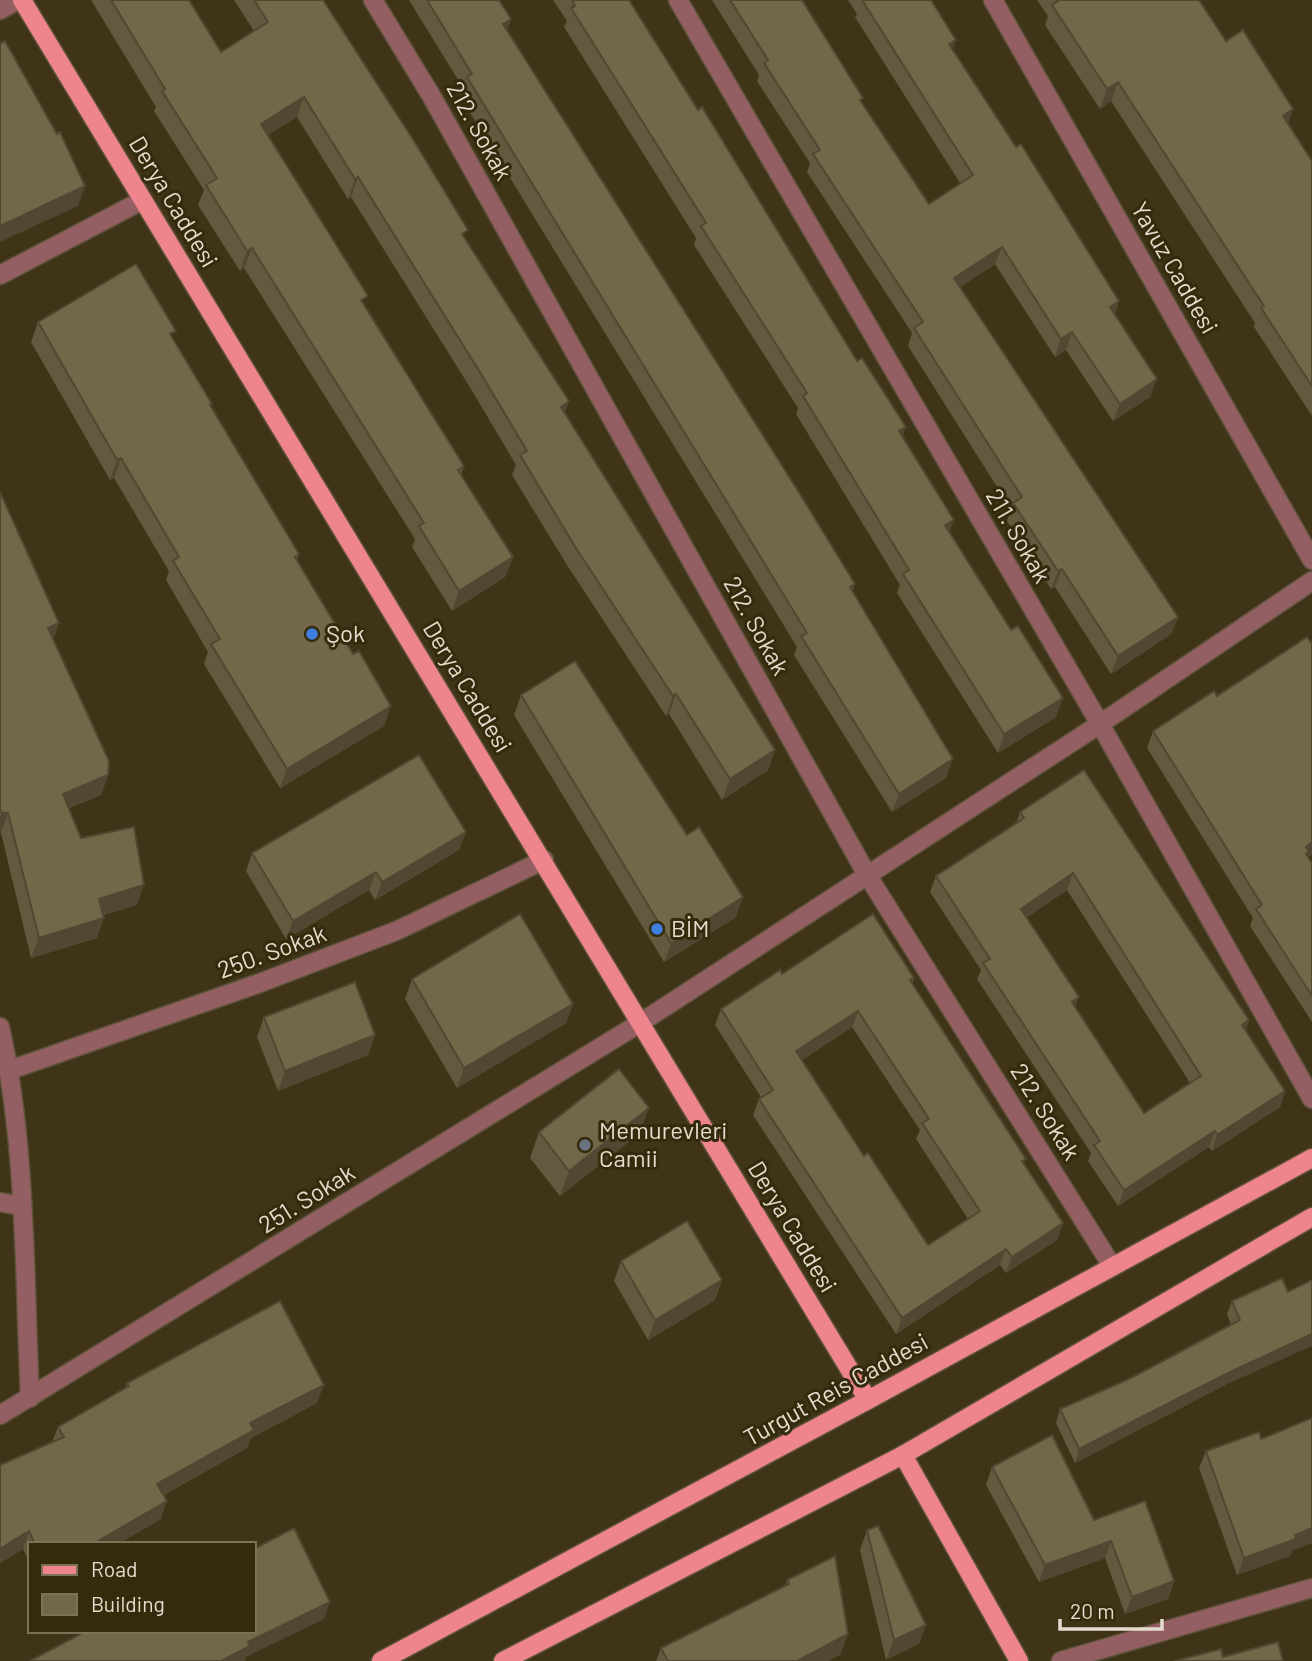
<svg xmlns="http://www.w3.org/2000/svg" width="1312" height="1661" font-family="Barlow,sans-serif">
<rect width="100%" height="100%" fill="#3f3417"/>
<g fill="none" stroke-linecap="round" stroke-linejoin="round">
<!-- minor casing -->
<g stroke="#5d5238" stroke-width="21">
<g id="minor">
<polyline points="373,0 432,97 866,873 1112,1266"/>
<polyline points="678,0 1100,724 1312,1099"/>
<polyline points="993,0 1312,560"/>
<polyline points="0,10 18,0"/>
<polyline points="0,275 143,200"/>
<path d="M 0,1027 C 27,1146 24,1277 30,1398"/>
<polyline points="10,1070 257,984 396,931 544,860"/>
<polyline points="0,1202 21,1206"/>
<polyline points="0,1415 640,1023 1100,724 1312,581"/>
<polyline points="1061,1661 1312,1588"/>
</g>
</g>
<!-- major casing -->
<g stroke="#5d5238" stroke-width="21">
<g id="major">
<polyline points="22,0 868,1400"/>
<polyline points="903,1455 1019,1661"/>
<polyline points="381,1661 868,1400 1312,1158"/>
<polyline points="503,1661 903,1455 1312,1217"/>
</g>
</g>
<!-- minor -->
<use href="#minor" stroke="#935f62" stroke-width="18"/>
<!-- major -->
<use href="#major" stroke="#ef858c" stroke-width="18"/>
</g>
<!-- wall -->
<g fill="#62593e" fill-rule="evenodd">
<polygon points="91,0 189,0 221,52 254,31 234,0 323,0 465,239 565,413 775,750 768,770 722,800 669,714 666,716 567,565 512,475 516,465 471,389 351,197 348,199 297,117 268,135 365,305 464,466 461,475 513,557 505,577 452,611 412,547 415,539 244,268 240,271 198,205 204,190 154,111 156,107"/>
<polygon points="409,0 499,0 511,19 507,30 855,584 852,591 946,778 892,812 794,655 797,647 460,96 463,88"/>
<polygon points="553,0 629,0 902,437 949,533 1056,717 998,753 897,593 900,585 796,414 798,408 694,245 696,238 564,27 567,21"/>
<polygon points="712,0 802,0 862,102 929,204 960,183 855,17 857,14 848,0 931,0 953,50 1016,147 1119,301 1115,314 1150,397 1113,421 1066,350 1055,357 995,264 960,287 1178,617 1171,634 1111,674 1055,587 1051,589 1007,521 1011,509 908,346 912,333 807,172 810,163 757,81 759,75"/>
<polygon points="1037,0 1199,0 1226,41 1293,109 1288,124 1312,161 1312,416 1254,327 1255,323 1111,101 1100,109 1045,25 1048,16"/>
<polygon points="38,322 173,339 211,407 299,554 297,561 384,726 280,788 204,664 208,652 166,580 169,571 114,478 110,480 31,342"/>
<polygon points="0,492 59,623 53,640 108,775 101,795 69,808 81,838 137,905 103,915 97,938 31,958 1,833 0,833"/>
<polygon points="521,695 736,917 664,962 514,715"/>
<polygon points="1153,731 1308,858 1312,863 1312,1022 1250,926 1253,918 1147,748"/>
<path d="M 1020,812 L 1249,1020 L 1246,1030 L 1285,1091 L 1280,1107 L 1212,1151 L 1209,1147 L 1118,1206 L 1088,1161 L 1091,1153 L 977,979 L 981,970 L 930,892 L 936,876 L 1016,823 ZM 1067,890 L 1190,1083 L 1144,1113 L 1075,1007 L 1027,917 Z"/>
<polygon points="466,832 459,850 375,900 369,890 286,939 246,871 252,853"/>
<path d="M 782,974 L 914,978 L 912,984 L 1024,1165 L 1063,1223 L 1057,1240 L 1006,1273 L 1000,1265 L 896,1334 L 753,1115 L 759,1099 L 761,1097 L 715,1025 L 721,1009 ZM 852,1027 L 920,1130 L 916,1139 L 968,1219 L 928,1245 L 864,1156 L 802,1060 Z"/>
<polygon points="412,979 573,1004 566,1023 457,1088 405,999"/>
<polygon points="264,1017 375,1035 368,1055 278,1091 257,1037"/>
<polygon points="539,1132 640,1133 560,1196 530,1158"/>
<polygon points="621,1261 722,1280 715,1300 648,1340 614,1281"/>
<polygon points="1288,1292 1225,1385 1075,1463 1056,1423 1060,1409 1129,1379 1231,1325 1227,1314 1232,1301"/>
<polygon points="127,1383 317,1403 251,1438 247,1448 164,1495 161,1519 118,1544 30,1544 30,1564 23,1549 0,1563 0,1466 52,1442 58,1427 125,1388"/>
<polygon points="1261,1439 1292,1551 1290,1556 1237,1575 1199,1468 1206,1451"/>
<polygon points="992,1467 1094,1520 1174,1581 1168,1599 1125,1614 1105,1558 1039,1582 986,1485"/>
<polygon points="867,1530 919,1644 886,1660 860,1550"/>
<polygon points="787,1580 841,1654 828,1661 656,1661 661,1648 785,1586"/>
</g>
<!-- shaded-wall -->
<g fill="#504832">
<polygon points="511,19 504,37 503,24"/>
<polygon points="956,40 950,57 949,44"/>
<polygon points="1118,82 1111,101 1100,109 1107,89"/>
<polygon points="304,97 297,117 254,144 261,124"/>
<polygon points="1293,109 1286,128 1283,116"/>
<polygon points="358,177 351,197 348,199 355,179"/>
<polygon points="85,186 78,206 0,242 0,226"/>
<polygon points="1002,247 995,264 947,296 954,278"/>
<polygon points="252,248 244,268 240,271 247,251"/>
<polygon points="1119,301 1113,319 1110,307"/>
<polygon points="1072,332 1066,350 1055,357 1061,339"/>
<polygon points="1157,379 1150,397 1113,421 1120,404"/>
<polygon points="569,401 562,422 561,407"/>
<polygon points="906,427 899,445 899,431"/>
<polygon points="121,458 114,478 110,480 117,460"/>
<polygon points="954,520 947,538 945,525"/>
<polygon points="513,557 505,577 452,611 459,591"/>
<polygon points="1062,569 1055,587 1051,589 1058,571"/>
<polygon points="1178,617 1171,634 1111,674 1118,656"/>
<polygon points="59,623 52,642 48,628"/>
<polygon points="676,694 669,714 666,716 673,696"/>
<polygon points="1063,698 1056,717 998,753 1004,734"/>
<polygon points="391,706 384,726 280,788 287,769"/>
<polygon points="775,750 768,770 722,800 730,779"/>
<polygon points="953,759 946,778 892,812 899,794"/>
<polygon points="108,775 101,795 56,813 63,794"/>
<polygon points="2,813 8,813 1,833 0,833 0,817"/>
<polygon points="466,832 459,850 375,900 382,882"/>
<polygon points="1312,842 1312,855 1306,859 1306,847"/>
<polygon points="376,872 369,890 286,939 293,921"/>
<polygon points="1073,873 1067,890 1016,925 1021,909"/>
<polygon points="144,885 137,905 92,919 99,899"/>
<polygon points="743,897 736,917 664,962 671,943"/>
<polygon points="104,918 97,938 31,958 39,938"/>
<polygon points="1079,997 1073,1013 1072,1002"/>
<polygon points="573,1004 566,1023 457,1088 464,1068"/>
<polygon points="858,1011 852,1027 790,1068 796,1051"/>
<polygon points="1249,1020 1243,1036 1242,1025"/>
<polygon points="375,1035 368,1055 278,1091 285,1071"/>
<polygon points="1285,1091 1280,1107 1212,1151 1217,1135"/>
<polygon points="649,1108 640,1133 560,1196 569,1171"/>
<polygon points="1215,1131 1209,1147 1118,1206 1124,1190"/>
<polygon points="1063,1223 1057,1240 1006,1273 1012,1257"/>
<polygon points="1006,1249 1000,1265 896,1334 902,1318"/>
<polygon points="722,1280 715,1300 648,1340 655,1320"/>
<polygon points="1312,1334 1312,1346 1225,1385 1075,1463 1079,1449 1230,1372"/>
<polygon points="324,1385 317,1403 251,1438 247,1448 151,1502 157,1484 250,1423"/>
<polygon points="167,1501 161,1519 118,1544 93,1544"/>
<polygon points="1312,1528 1312,1543 1292,1551 1290,1556 1237,1575 1244,1558"/>
<polygon points="29,1531 23,1549 0,1563 0,1549"/>
<polygon points="1111,1541 1105,1558 1039,1582 1045,1565"/>
<polygon points="1174,1581 1168,1599 1125,1614 1132,1597"/>
<polygon points="330,1602 324,1619 246,1657 245,1661 221,1661 248,1642"/>
<polygon points="926,1625 919,1644 886,1660 894,1640"/>
<polygon points="848,1634 841,1654 828,1661 797,1661"/>
</g>
<!-- building -->
<g fill="#726748" stroke="#504832" stroke-width="2" fill-rule="evenodd">
<polygon points="111,0 189,0 221,52 268,22 254,0 323,0 414,141 468,230 462,234 569,401 561,407 775,750 730,779 676,694 673,696 574,545 520,455 527,451 478,369 358,177 355,179 304,97 261,124 368,296 361,300 464,466 458,470 513,557 459,591 419,526 424,523 252,248 247,251 206,185 217,178 162,91 165,89"/>
<polygon points="427,0 499,0 511,19 503,24 800,494 855,584 850,587 953,759 899,794 801,636 807,633 467,77 472,74"/>
<polygon points="572,0 629,0 698,110 702,107 857,361 862,358 906,427 899,431 954,520 945,525 1011,630 1018,626 1063,698 1004,734 903,574 909,570 803,396 807,393 701,226 706,223 571,8 575,6"/>
<polygon points="730,0 802,0 863,98 860,100 929,204 973,175 862,0 931,0 956,40 949,44 1016,147 1021,144 1119,301 1110,307 1157,379 1120,404 1072,332 1061,339 1002,247 954,278 1178,617 1118,656 1062,569 1058,571 1013,503 1022,497 914,328 923,322 813,154 820,150 764,63 768,60"/>
<polygon points="1057,0 1199,0 1226,41 1243,30 1293,109 1283,116 1312,161 1312,386 1261,308 1264,306 1118,82 1107,89 1052,5 1058,1"/>
<polygon points="5,41 57,134 60,132 85,186 0,226 0,44"/>
<polygon points="136,264 176,331 170,334 212,404 210,405 299,554 295,557 353,654 359,651 391,706 287,769 211,644 220,639 173,561 179,557 121,458 117,460 38,322"/>
<polygon points="0,492 59,623 48,628 109,761 108,775 63,794 81,838 134,827 144,885 99,899 104,918 39,938 8,813 2,813 0,809"/>
<polygon points="1307,637 1312,644 1312,842 1306,847 1309,852 1306,854 1312,863 1312,996 1256,909 1262,905 1153,731 1214,691 1217,696"/>
<polygon points="575,661 687,835 699,827 743,897 671,943 521,695"/>
<polygon points="419,755 466,832 382,882 376,872 293,921 252,853"/>
<path d="M 1084,770 L 1249,1020 L 1242,1025 L 1285,1091 L 1217,1135 L 1215,1131 L 1124,1190 L 1094,1145 L 1100,1141 L 983,963 L 990,959 L 936,876 L 1024,818 L 1020,812 ZM 1073,873 L 1201,1076 L 1144,1113 L 1072,1002 L 1079,997 L 1021,909 Z"/>
<polygon points="520,914 573,1004 464,1068 412,979"/>
<path d="M 873,914 L 914,978 L 910,980 L 1026,1159 L 1022,1161 L 1063,1223 L 1012,1257 L 1006,1249 L 902,1318 L 759,1099 L 773,1090 L 721,1009 L 780,970 L 782,974 ZM 858,1011 L 929,1119 L 922,1123 L 980,1211 L 928,1245 L 868,1153 L 864,1156 L 796,1051 Z"/>
<polygon points="355,982 375,1035 285,1071 264,1017"/>
<polygon points="619,1069 649,1108 569,1171 539,1132"/>
<polygon points="687,1221 722,1280 655,1320 621,1261"/>
<polygon points="1282,1278 1288,1292 1312,1280 1312,1334 1230,1372 1079,1449 1060,1409 1129,1379 1240,1320 1232,1301"/>
<polygon points="280,1301 324,1385 250,1423 254,1430 157,1484 167,1501 93,1544 35,1544 29,1531 0,1549 0,1465 64,1437 58,1427 129,1386 127,1383"/>
<polygon points="1312,1418 1312,1528 1295,1535 1296,1539 1244,1558 1206,1451 1259,1432 1261,1439"/>
<polygon points="1052,1435 1094,1520 1145,1501 1174,1581 1132,1597 1111,1541 1045,1565 992,1467"/>
<polygon points="878,1526 926,1625 894,1640 867,1530"/>
<polygon points="294,1528 330,1602 248,1642 250,1646 221,1661 30,1661 86,1631 254,1631 254,1549"/>
<polygon points="835,1556 848,1634 797,1661 668,1661 661,1648 789,1584 787,1580"/>
<polygon points="1278,1642 1283,1661 1174,1661 1221,1649 1223,1657"/>
</g>
<!-- markers -->
<g fill="#3f7fe0" stroke="#342a0c" stroke-width="2.5">
<circle cx="312" cy="634" r="7"/>
<circle cx="657" cy="929" r="7"/>
</g>
<circle fill="#6b7280" stroke="#342a0c" stroke-width="2.5" cx="585" cy="1145" r="7"/>
<g text-anchor="middle" stroke-width="6" stroke-linejoin="round" paint-order="stroke">
<!-- street labels -->
<g font-size="24" fill="#e4ddcd" stroke="#342a0c">
<text transform="translate(479 131) rotate(61)" y="8">212. Sokak</text>
<text transform="translate(173 202) rotate(59)" y="8">Derya Caddesi</text>
<text transform="translate(1174 268) rotate(60)" y="8">Yavuz Caddesi</text>
<text transform="translate(1018 536) rotate(60)" y="8">211. Sokak</text>
<text transform="translate(756 626) rotate(61)" y="8">212. Sokak</text>
<text transform="translate(467 687) rotate(59)" y="8">Derya Caddesi</text>
<text transform="translate(272 952) rotate(-20)" y="8">250. Sokak</text>
<text transform="translate(1045 1112) rotate(58)" y="8">212. Sokak</text>
<text transform="translate(307 1199) rotate(-32)" y="8">251. Sokak</text>
<text transform="translate(792 1227) rotate(59)" y="8">Derya Caddesi</text>
<text transform="translate(836 1390) rotate(-29)" y="8">Turgut Reis Caddesi</text>
</g>
<!-- poi labels -->
<g font-size="24" fill="#e4ddcd" stroke="#342a0c" text-anchor="start">
<text x="326" y="642">Şok</text>
<text x="671" y="937">BİM</text>
<text x="599" y="1139">Memurevleri<tspan x="599" dy="28">Camii</tspan></text>
</g>
</g>
<!-- legend -->
<rect x="28" y="1542" width="228" height="91" fill="#342a0c" stroke="#7a7259" stroke-width="2"/>
<rect x="42" y="1565" width="35" height="10" fill="#ef858c" stroke="#7a7259" stroke-width="2"/>
<text x="91" y="1577" font-size="21" fill="#e4ddcd">Road</text>
<rect x="42" y="1594" width="35" height="21" fill="#726748" stroke="#7a7259" stroke-width="2"/>
<text x="91" y="1612" font-size="21" fill="#e4ddcd">Building</text>
<!-- scale -->
<path d="M1060 1619v10h102v-10" fill="none" stroke="#e4ddcd" stroke-width="3.5"/>
<text x="1070" y="1619" font-size="21" fill="#e4ddcd" stroke="#342a0c" stroke-width="5" paint-order="stroke">20 m</text>
</svg>
